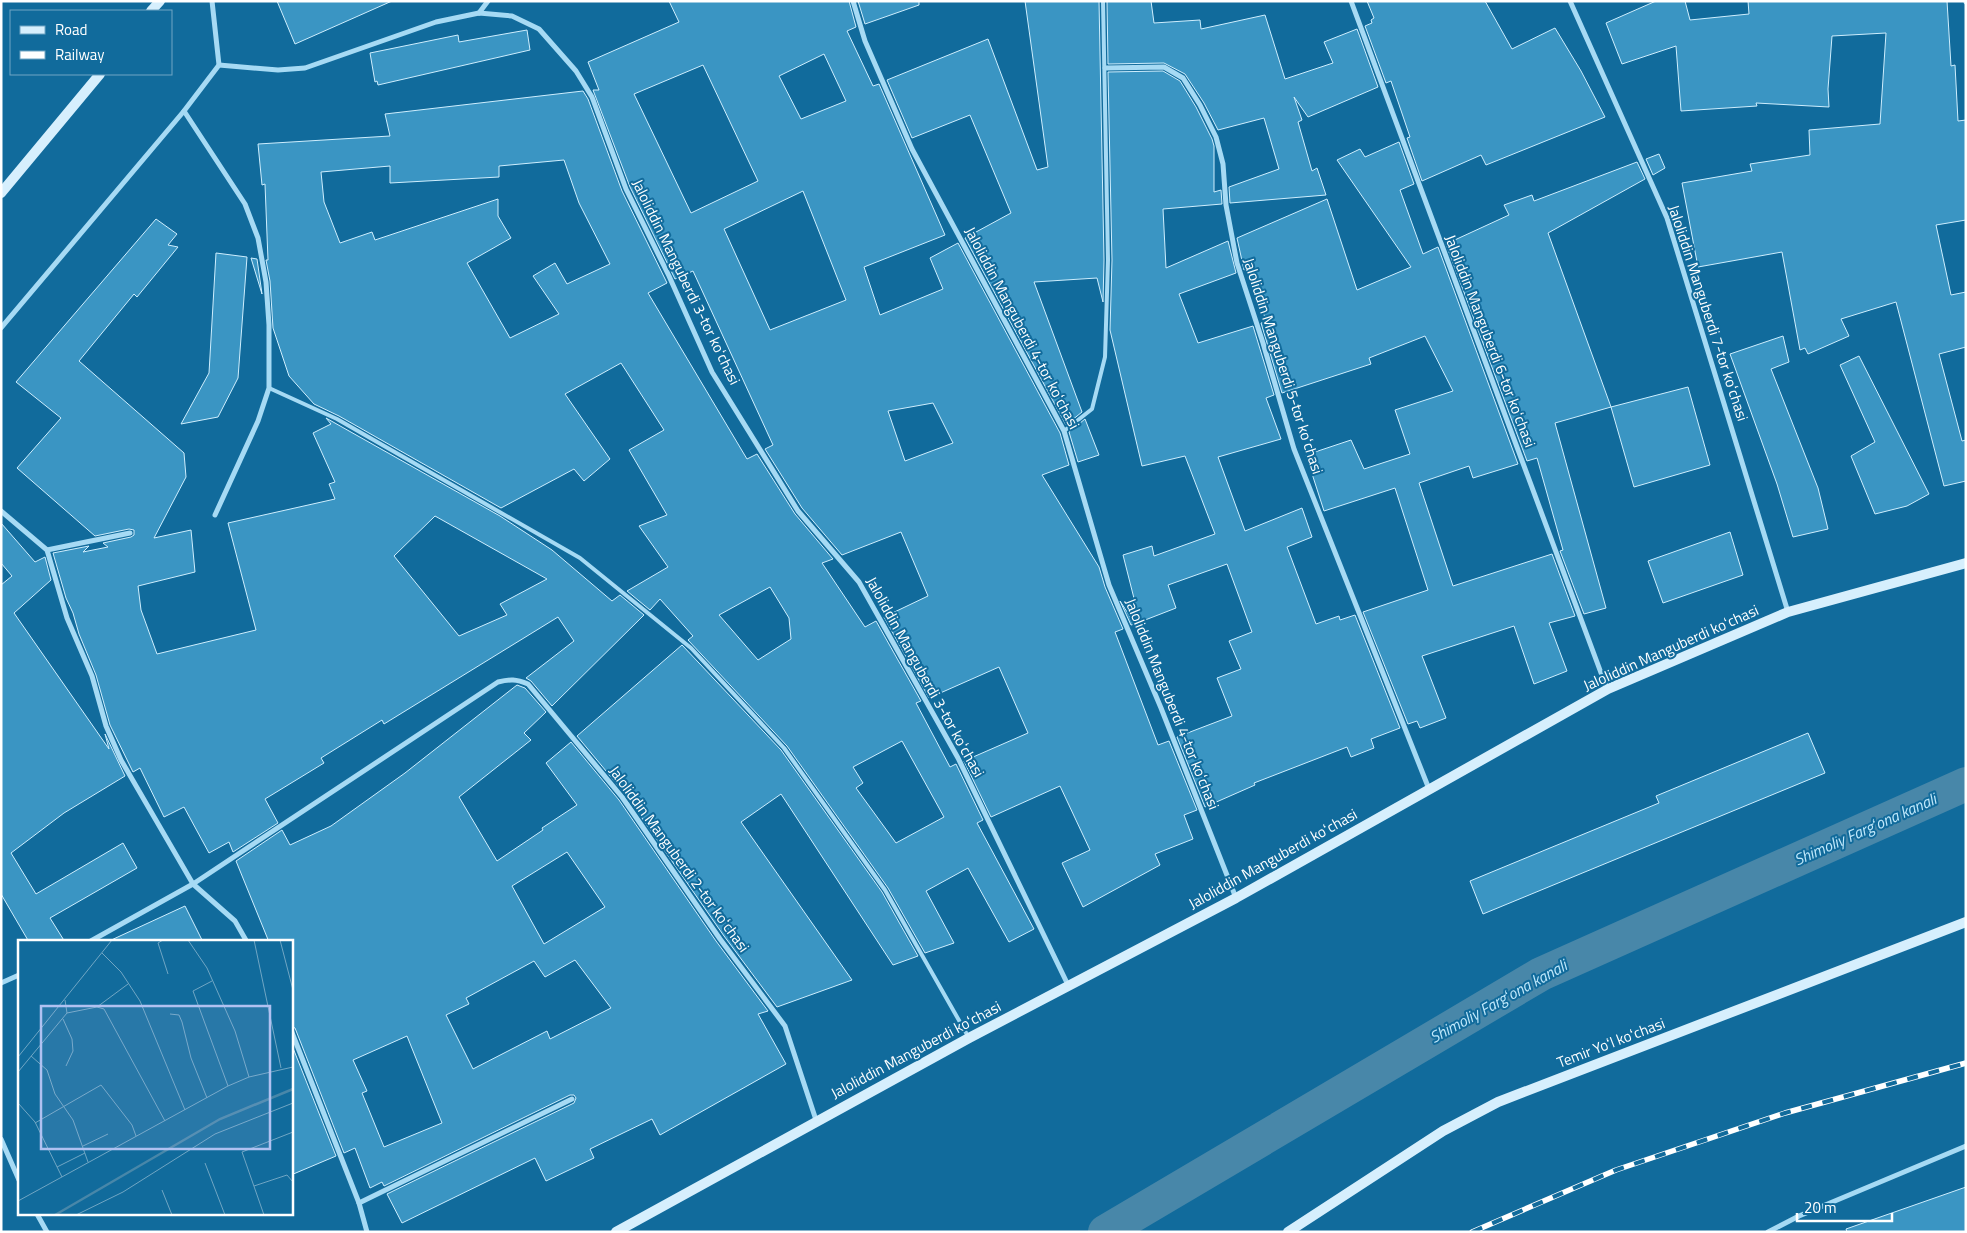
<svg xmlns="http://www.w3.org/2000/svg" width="1967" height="1233" font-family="'Titillium Web',sans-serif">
<rect width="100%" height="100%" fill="#116b9c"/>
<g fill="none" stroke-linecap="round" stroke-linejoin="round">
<!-- canal -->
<polyline stroke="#4887a9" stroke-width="34" points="1105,1232 1541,974 1966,784"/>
</g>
<!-- building -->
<g fill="#3a95c3" stroke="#ceeefe" fill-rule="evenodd">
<polygon points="277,1 392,1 295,44"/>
<path d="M 669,1 L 849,1 L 856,27 L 847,31 L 873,86 L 879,84 L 945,235 L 864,267 L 880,315 L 943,289 L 930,258 L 958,243 L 1060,433 L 1069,465 L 1042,475 L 1099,567 L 1105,587 L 1123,629 L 1115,632 L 1158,745 L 1169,741 L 1197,810 L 1184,815 L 1193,839 L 1155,854 L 1160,865 L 1083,907 L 1062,863 L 1090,850 L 1060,786 L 991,817 L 964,761 L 1028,733 L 999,667 L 929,698 L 884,617 L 928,596 L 901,532 L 842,555 L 802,508 L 765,449 L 773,445 L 693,271 L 675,279 L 630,187 L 593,90 L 599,90 L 588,62 L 679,22 ZM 824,54 L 846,101 L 801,119 L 779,76 ZM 703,65 L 758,181 L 691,213 L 634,94 ZM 803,191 L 846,300 L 770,330 L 724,229 ZM 933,403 L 953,443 L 905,461 L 888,411 Z"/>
<polygon points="858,1 919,1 919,5 865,24"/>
<polygon points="1025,1 1099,1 1104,260 1103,302 1097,278 1034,282 1082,412 1066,425 965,238 1011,213 970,115 912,138 887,80 988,39 1037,170 1048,167"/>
<polygon points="1107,1 1151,1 1154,23 1200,20 1201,29 1265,15 1285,79 1333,63 1324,42 1357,29 1378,87 1308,117 1294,97 1302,120 1298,122 1312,171 1317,168 1326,195 1230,203 1229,187 1279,169 1264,118 1218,130 1204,103 1185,74 1164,63 1108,64"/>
<polygon points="1367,1 1485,1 1512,49 1555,28 1581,71 1605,117 1486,165 1481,155 1422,181 1407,138 1410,137 1391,81 1386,83 1365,26 1372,23 1371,20 1374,18"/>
<polygon points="1656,1 1685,1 1690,20 1749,14 1748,1 1947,1 1951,66 1955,65 1958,121 1966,120 1966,220 1936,225 1951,295 1966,292 1966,347 1939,354 1962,441 1966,440 1966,481 1944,486 1896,302 1841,319 1849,336 1808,354 1805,348 1800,350 1782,252 1698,267 1682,183 1752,171 1750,164 1810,155 1809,130 1880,124 1886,33 1832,36 1828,89 1829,107 1756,103 1757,106 1681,111 1676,46 1622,64 1606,23"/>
<polygon points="527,30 530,50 378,85 377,81 375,82 370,53 458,35 459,42"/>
<polygon points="1163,71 1180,81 1196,107 1212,139 1214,146 1214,192 1221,190 1222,204 1163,209 1166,268 1228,241 1236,273 1179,294 1198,343 1253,326 1274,395 1266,398 1281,439 1218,457 1245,531 1302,508 1312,537 1287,547 1316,624 1339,616 1340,620 1355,615 1400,728 1371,739 1374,748 1351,757 1347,747 1254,783 1255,785 1205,807 1177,737 1232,716 1217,678 1241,669 1229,641 1252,632 1227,564 1168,585 1176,608 1140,622 1123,555 1152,546 1154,556 1215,534 1185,456 1142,466 1110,330 1112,260 1108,72"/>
<path d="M 583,91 L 588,99 L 622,191 L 667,283 L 648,293 L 747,459 L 757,454 L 795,514 L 833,559 L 822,563 L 865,627 L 876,621 L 921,701 L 916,703 L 950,767 L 956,764 L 983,820 L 977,823 L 1034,929 L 1009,942 L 968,868 L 926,891 L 954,943 L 925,953 L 888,888 L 787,746 L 688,640 L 693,636 L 660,599 L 650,610 L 627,591 L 668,567 L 639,526 L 667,515 L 629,450 L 664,430 L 621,363 L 565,394 L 610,459 L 584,481 L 574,469 L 501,508 L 339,416 L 314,404 L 289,376 L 273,328 L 270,281 L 266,260 L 268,260 L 265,184 L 262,185 L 258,144 L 390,136 L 385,114 ZM 564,160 L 579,203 L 610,264 L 567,284 L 555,263 L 533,276 L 559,314 L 510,338 L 467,263 L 511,238 L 498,216 L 498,199 L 375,240 L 372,232 L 340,243 L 324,202 L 321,172 L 390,166 L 390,183 L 499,177 L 499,166 ZM 770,587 L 789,618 L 791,639 L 758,660 L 719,615 ZM 902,741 L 944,817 L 896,843 L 856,788 L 863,783 L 853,767 Z"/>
<polygon points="1399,142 1414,184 1400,190 1423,254 1438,247 1518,464 1473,478 1469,466 1419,483 1453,586 1552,554 1575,616 1549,623 1567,671 1534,684 1514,626 1422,656 1446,718 1420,728 1417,721 1408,724 1363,612 1428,590 1395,488 1324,511 1306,455 1351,440 1364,469 1410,454 1395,410 1453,391 1425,336 1369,358 1371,364 1282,393 1261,323 1266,322 1251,267 1244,270 1237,238 1327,199 1357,290 1411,267 1337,160 1360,149 1365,157"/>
<polygon points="1659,154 1665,168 1653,175 1646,159"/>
<polygon points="1637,162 1645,179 1548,233 1611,407 1555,423 1606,608 1584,614 1560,551 1563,550 1537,458 1527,461 1446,244 1509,215 1504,205 1532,195 1534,201"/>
<path d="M 156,219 L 177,234 L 168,245 L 178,247 L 137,297 L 134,294 L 79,361 L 184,453 L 186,477 L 154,538 L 191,530 L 195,572 L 138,586 L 141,610 L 157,654 L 256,630 L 228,523 L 335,499 L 329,484 L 335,482 L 313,433 L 331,424 L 326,418 L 500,516 L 552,550 L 612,601 L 620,595 L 644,615 L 552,706 L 531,681 L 526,678 L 574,641 L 558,617 L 384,724 L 382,720 L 321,758 L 324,763 L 265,799 L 278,823 L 233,852 L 229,842 L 209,853 L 184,807 L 164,817 L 140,768 L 133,772 L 110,725 L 96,675 L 79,634 L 73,613 L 66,598 L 53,553 L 89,546 L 83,552 L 108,547 L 103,543 L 131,537 L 134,535 L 134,530 L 129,529 L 95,536 L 17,468 L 61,418 L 16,382 ZM 435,516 L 547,579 L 500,604 L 507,615 L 459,636 L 394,556 Z"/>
<polygon points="216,253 247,257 238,378 218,417 181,424 209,373"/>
<polygon points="251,258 257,259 262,294"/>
<polygon points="1783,336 1789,362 1771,369 1818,488 1828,529 1793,537 1777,484 1730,354"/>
<polygon points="1859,356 1929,494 1907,506 1875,514 1851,456 1875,442 1840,365"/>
<polygon points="1688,387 1710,465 1634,487 1611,407"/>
<polygon points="1085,419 1099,455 1078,462 1069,432"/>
<polygon points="1,523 35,562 45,557 51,580 14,613 109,749 105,734 125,776 64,813 11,853 36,894 123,843 137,868 50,918 65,942 29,942 1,894 1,585 12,576 1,563"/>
<polygon points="1730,532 1743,575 1663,603 1648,561"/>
<polygon points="1120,601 1135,624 1131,625"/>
<polygon points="682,645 781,750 882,892 918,956 893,965 781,794 741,822 852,980 777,1007 724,936 626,795 577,736"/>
<path d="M 517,685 L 525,688 L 546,712 L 524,733 L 531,740 L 459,797 L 497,861 L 543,830 L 542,828 L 577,805 L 546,763 L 571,742 L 619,800 L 716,941 L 768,1011 L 758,1014 L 786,1064 L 660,1135 L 652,1119 L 590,1149 L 594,1158 L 546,1181 L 535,1158 L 402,1223 L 387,1194 L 574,1103 L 576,1098 L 574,1095 L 570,1095 L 384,1186 L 382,1182 L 370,1188 L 355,1148 L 344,1153 L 295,1028 L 291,1026 L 291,942 L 269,942 L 236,861 L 282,830 L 290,845 L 331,826 L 405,773 ZM 567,852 L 605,907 L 544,944 L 512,886 ZM 575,960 L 611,1008 L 550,1039 L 547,1031 L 473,1069 L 446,1015 L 469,1004 L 466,998 L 534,961 L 545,977 ZM 407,1036 L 442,1123 L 384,1147 L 362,1093 L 367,1091 L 353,1060 Z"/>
<polygon points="1808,733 1825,773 1483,914 1470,881 1659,803 1656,796"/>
<polygon points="185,906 203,942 107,942"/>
<polygon points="291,1043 336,1156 291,1175"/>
<polygon points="1966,1187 1966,1232 1847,1232 1846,1229"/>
</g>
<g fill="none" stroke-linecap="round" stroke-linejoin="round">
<!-- lane -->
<g stroke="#a6daf4" stroke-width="4">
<polyline points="269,388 337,419 580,558 691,648 784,748 885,890 969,1038"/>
<polyline points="1064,431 1092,409 1105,357 1108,260 1103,1"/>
</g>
<!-- street -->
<g stroke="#a6daf4" stroke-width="5">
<polyline points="853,1 865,41 912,149 1064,431 1109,585 1161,708 1236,898"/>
<polyline points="1351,1 1607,689"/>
<polyline points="1570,1 1667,218 1788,612"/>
<polyline points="1966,1 1966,2"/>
<polyline points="479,13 488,1"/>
<polyline points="219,65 278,70 305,68 436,22 479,13 512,16 539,29 576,71 592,97 626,189 669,276 712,372 798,511 859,582 958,758 1069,987"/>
<polyline points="1105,68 1164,67 1183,78 1200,105 1216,137 1223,164 1226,205 1237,263 1263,343 1294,449 1429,789"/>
<polyline points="184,111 245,204 258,238 266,282 269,325 269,388 258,421 215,515"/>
<polyline points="1,328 184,111 219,65 212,1"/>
<polyline points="1,511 47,550 67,618 92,676 106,726 121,760 193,884 235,921 247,942"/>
<polyline points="47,550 130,533"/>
<path d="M 89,942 L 193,884 L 498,682 C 510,679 516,679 528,684 L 622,797 L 720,939 L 785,1026 L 816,1120"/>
<polyline points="1,983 19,975"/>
<polyline points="291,1030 359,1203 367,1232"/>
<polyline points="1,1139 19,1180"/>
<polyline points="359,1203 572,1099"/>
<polyline points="37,1214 47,1232"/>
<polyline points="1768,1232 1799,1216 1966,1146"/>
</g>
<!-- secondary -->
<g stroke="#d6effd" stroke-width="10">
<polyline points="151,11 160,1"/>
<polyline points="1,193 100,74"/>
<polyline points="616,1232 969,1038 1236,898 1608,689 1788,612 1966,563"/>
<polyline points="1288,1232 1443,1131 1498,1102 1966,922"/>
</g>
<!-- rail casing -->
<g stroke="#fff" stroke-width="5.5">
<polyline id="rail" points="1472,1232 1616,1170 1785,1113 1966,1063"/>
</g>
<!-- rail -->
<use href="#rail" stroke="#116b9c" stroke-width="4" stroke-dasharray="11" stroke-linecap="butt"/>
</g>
<g text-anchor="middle" stroke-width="4" stroke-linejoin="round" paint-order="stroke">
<!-- street labels -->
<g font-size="15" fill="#fff" stroke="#116b9c">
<text transform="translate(686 282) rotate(64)" y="5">Jaloliddin Manguberdi 3-tor koʻchasi</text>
<text transform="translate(1708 313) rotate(72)" y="5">Jaloliddin Manguberdi 7-tor koʻchasi</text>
<text transform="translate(1022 328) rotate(62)" y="5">Jaloliddin Manguberdi 4-tor koʻchasi</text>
<text transform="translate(1490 341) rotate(69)" y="5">Jaloliddin Manguberdi 6-tor koʻchasi</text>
<text transform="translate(1283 366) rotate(72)" y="5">Jaloliddin Manguberdi 5-tor koʻchasi</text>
<text transform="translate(1671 648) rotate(-24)" y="5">Jaloliddin Manguberdi koʻchasi</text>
<text transform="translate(925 677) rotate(61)" y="5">Jaloliddin Manguberdi 3-tor koʻchasi</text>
<text transform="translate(1172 704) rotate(68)" y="5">Jaloliddin Manguberdi 4-tor koʻchasi</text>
<text transform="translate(679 859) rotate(54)" y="5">Jaloliddin Manguberdi 2-tor koʻchasi</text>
<text transform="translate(1273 859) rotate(-29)" y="5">Jaloliddin Manguberdi koʻchasi</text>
<text transform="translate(1611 1043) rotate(-21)" y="5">Temir Yoʻl koʻchasi</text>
<text transform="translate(916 1050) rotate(-28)" y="5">Jaloliddin Manguberdi koʻchasi</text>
</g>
<!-- water labels -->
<g font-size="16" font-style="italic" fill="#c1e9fc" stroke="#116b9c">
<text transform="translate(1865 829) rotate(-24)" y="6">Shimoliy Fargʻona kanali</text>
<text transform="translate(1498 1001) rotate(-29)" y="6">Shimoliy Fargʻona kanali</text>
</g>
</g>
<!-- overview -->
<g transform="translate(18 940)">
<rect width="275" height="275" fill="#116b9c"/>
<path fill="none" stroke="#4887a9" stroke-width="2.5" d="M 37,275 L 202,179 L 275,149"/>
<path fill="none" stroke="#70a6c4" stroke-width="1" d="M 145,0 L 140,3 L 150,34M 170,0 L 189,28 L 217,91 L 231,137M 236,0 L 263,128M 262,0 L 275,50M 84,13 L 103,32 L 122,61 L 167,170M 194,41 L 175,51 L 210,146M 79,67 L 110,44M 49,73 L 79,67 L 86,69 L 147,181M 152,74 L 161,75 L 164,82 L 173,118 L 189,158M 45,79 L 54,99 L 55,111 L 48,126M 13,116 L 29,130 L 37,154 L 55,180 L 70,222M 0,117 L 94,0M 0,132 L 49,73 L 47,60M 0,163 L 17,182 L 44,237M 17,183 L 83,145 L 114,185 L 118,196M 65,206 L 90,194M 187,223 L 207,275M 39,227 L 67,213M 236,246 L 269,235 L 275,242M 144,250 L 154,275M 0,261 L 210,146 L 231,137 L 275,127M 58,275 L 105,252 L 197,194 L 275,163M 246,275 L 224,212 L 275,192"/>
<path fill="#b0c1f1" fill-opacity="0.15" stroke="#b0c1f1" stroke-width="2.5" d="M 23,66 L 252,66 L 252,209 L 23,209 Z"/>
<rect width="275" height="275" fill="none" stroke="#fff" stroke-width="2.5"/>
</g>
<!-- border -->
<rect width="1967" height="1233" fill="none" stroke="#ffffff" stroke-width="5"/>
<!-- legend -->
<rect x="10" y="10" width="162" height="65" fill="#116b9c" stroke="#70a6c4"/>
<rect x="20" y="26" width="25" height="8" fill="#d6effd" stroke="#70a6c4"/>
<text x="55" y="35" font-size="15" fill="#ffffff">Road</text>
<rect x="20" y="51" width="25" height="8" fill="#ffffff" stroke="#70a6c4"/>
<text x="55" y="60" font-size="15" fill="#ffffff">Railway</text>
<!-- scale -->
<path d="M1797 1213v8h95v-8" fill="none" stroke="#ffffff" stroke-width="2.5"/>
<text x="1804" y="1213" font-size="15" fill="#ffffff" stroke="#116b9c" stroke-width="4" paint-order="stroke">20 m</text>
</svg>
